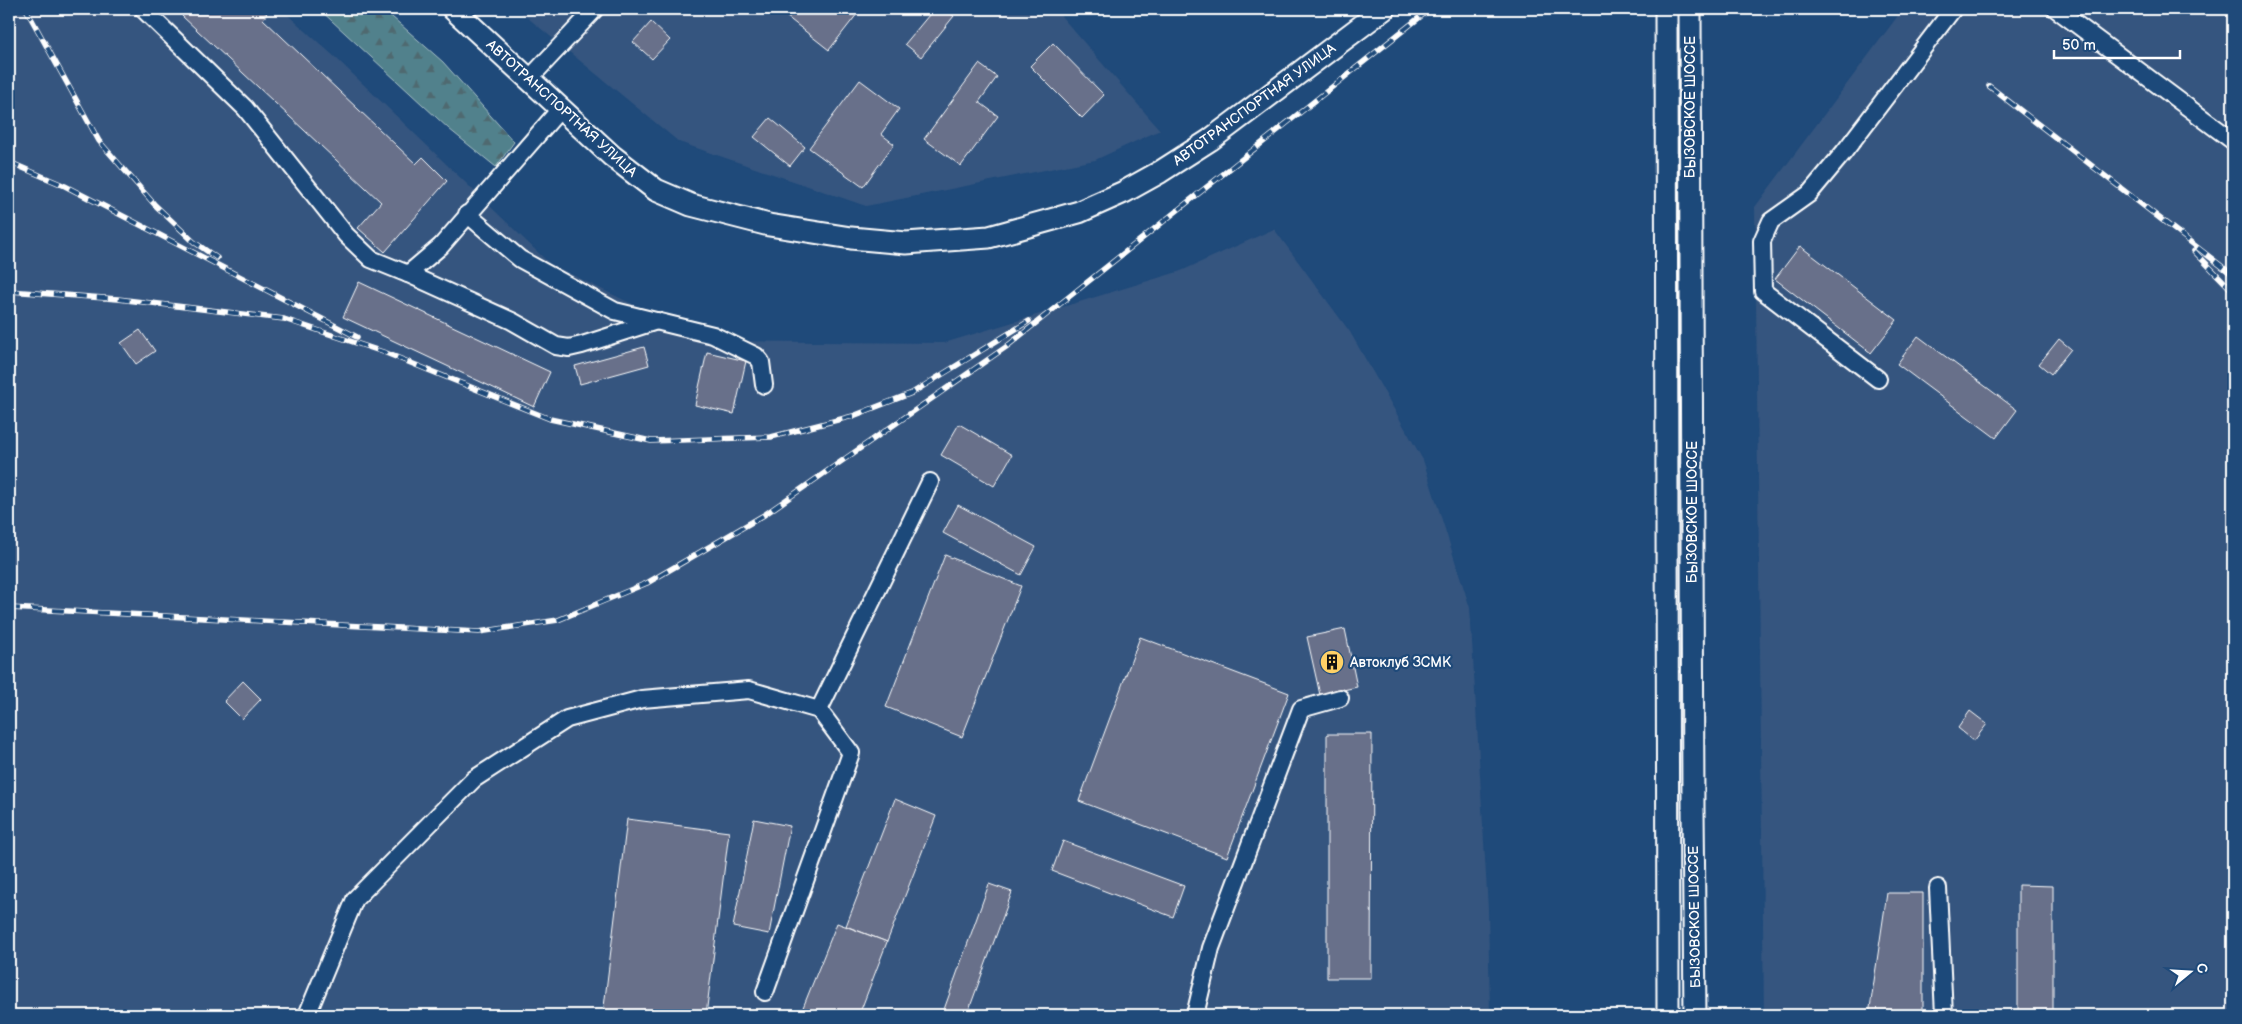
<svg xmlns="http://www.w3.org/2000/svg" width="2242" height="1024" font-family="'Balsamiq Sans',sans-serif">
<defs>
<pattern id="forest-firs" width="22" height="20" patternUnits="userSpaceOnUse" patternTransform="scale(1.25)"><rect width="22" height="20" fill="#51818c"/><path d="M5 1l3.5 6h-7zM16 11l3.5 6h-7z" fill="#4f696f"/></pattern>
</defs>
<rect width="100%" height="100%" fill="#1f4a7a"/>
<filter id="ink" filterUnits="userSpaceOnUse"><feTurbulence type="fractalNoise" baseFrequency=".02" numOctaves="2"/><feDisplacementMap in="SourceGraphic" scale="10" xChannelSelector="R" yChannelSelector="G"/><feConvolveMatrix kernelMatrix="1 2 1 2 8 2 1 2 1" color-interpolation-filters="sRGB"/></filter>
<g filter="url(#ink)">
<!-- built -->
<g fill="#35557f">
<polygon points="9,9 281,9 336,58 550,264 708,341 944,343 1181,271 1274,229 1350,332 1423,460 1470,608 1488,909 1490,1015 9,1015"/>
<polygon points="517,9 1055,9 1160,130 1095,160 866,206 679,142"/>
<polygon points="1903,9 2233,9 2233,1015 1764,1015 1755,207"/>
</g>
<!-- forest -->
<polygon fill="url(#forest-firs)" stroke="#a8c0c6" points="319,9 383,9 443,62 514,142 496,167 449,129"/>
<!-- building -->
<g fill="#676f8a" stroke="#fff">
<polygon points="189,9 261,9 267,14 263,19 416,164 423,157 447,181 385,252 358,228 381,202 182,16"/>
<polygon points="777,9 861,9 829,50"/>
<polygon points="934,9 944,9 954,16 921,57 905,44"/>
<polygon points="651,22 670,40 652,59 633,42"/>
<polygon points="1053,43 1104,95 1082,118 1030,66"/>
<polygon points="979,64 997,77 979,102 998,116 961,166 924,139"/>
<polygon points="860,80 899,109 881,134 894,144 863,187 809,148"/>
<polygon points="770,118 805,147 790,166 754,137"/>
<polygon points="1800,246 1897,320 1871,353 1775,279"/>
<polygon points="359,282 550,372 534,407 343,317"/>
<polygon points="140,330 155,351 136,364 121,343"/>
<polygon points="1918,336 2017,410 1996,438 1897,364"/>
<polygon points="2059,339 2071,349 2051,374 2039,364"/>
<polygon points="644,347 649,365 580,384 575,366"/>
<polygon points="707,352 746,361 734,414 695,405"/>
<polygon points="959,424 1012,455 994,486 941,455"/>
<polygon points="958,505 1036,547 1021,575 943,533"/>
<polygon points="945,555 1021,586 962,737 886,707"/>
<polygon points="1345,629 1357,687 1320,695 1307,637"/>
<polygon points="1140,637 1289,693 1227,857 1079,801"/>
<polygon points="243,681 261,699 242,719 224,701"/>
<polygon points="1970,711 1987,724 1974,741 1958,728"/>
<polygon points="1327,734 1372,734 1371,978 1327,978"/>
<polygon points="895,799 936,816 887,942 846,926"/>
<polygon points="627,819 729,832 706,1015 603,1015"/>
<polygon points="754,819 790,826 769,934 733,927"/>
<polygon points="1063,841 1184,886 1173,917 1052,871"/>
<polygon points="989,884 1012,892 967,1015 942,1015"/>
<polygon points="2018,885 2053,886 2053,1015 2018,1015"/>
<polygon points="1887,893 1923,893 1923,1015 1869,1015"/>
<polygon points="837,923 887,942 859,1015 800,1015"/>
</g>
<g fill="none" stroke-linecap="round" stroke-linejoin="round">
<!-- minor casing -->
<g stroke="#fff" stroke-width="20">
<g id="minor">
<polyline points="143,9 245,108 346,235 371,259 408,274 512,321 556,346 569,348 582,345 657,321"/>
<polyline points="2056,9 2233,141"/>
<polyline points="529,79 595,9"/>
<polyline points="467,214 520,259 615,311 713,335 756,356 761,362 764,385"/>
<polyline points="408,274 441,246 561,108"/>
<polyline points="1878,379 1763,291 1762,241 1771,221 1809,194 1844,152 1953,9"/>
<polyline points="819,710 930,482"/>
<polyline points="1938,888 1944,1015"/>
<polyline points="307,1015 355,899 474,779 567,719 642,699 749,690 819,710 851,753 765,992"/>
<polyline points="1195,1015 1211,948 1301,709 1340,698"/>
</g>
</g>
<!-- major casing -->
<g stroke="#fff" stroke-width="25">
<g id="major">
<polyline points="453,9 612,156 656,190 691,205 769,225 851,238 906,243 989,237 1079,212 1124,192 1160,172 1210,140 1384,9"/>
<polyline points="1666,9 1668,1015"/>
<polyline points="1690,9 1693,810 1695,1015"/>
</g>
</g>
<!-- minor -->
<use href="#minor" stroke="#1f4a7a" stroke-width="16"/>
<!-- major -->
<use href="#major" stroke="#1f4a7a" stroke-width="21"/>
<!-- rail casing -->
<g stroke="#fff" stroke-width="5.5">
<g id="rail">
<polyline points="26,9 99,141 155,205 194,242 217,258"/>
<polyline points="1989,86 2233,275"/>
<polyline points="9,162 65,186 357,337"/>
<polyline points="2194,251 2233,291"/>
<polyline points="9,291 118,299 284,319 386,353 550,419 651,441 771,437 853,416 912,393 1029,321"/>
<polyline points="9,608 479,632 558,620 647,583 764,515 1006,347 1430,9"/>
</g>
</g>
<!-- rail -->
<use href="#rail" stroke="#1f4a7a" stroke-width="4" stroke-dasharray="11" stroke-linecap="butt"/>
</g>
</g>
<!-- icons -->
<defs>
<g id="building-disc" transform="scale(1.25)"><circle r="9.5" fill="#ffd166" stroke="#1f4a7a"/><path d="M-4-6H4V6H1V3H-1V6H-4ZM-2.5-4.3h1.7v1.8h-1.7ZM.8-4.3h1.7v1.8H.8ZM-2.5-1h1.7V.8h-1.7ZM.8-1h1.7V.8H.8Z" fill="#111"/></g>
</defs>
<g fill-rule="evenodd">
<use href="#building-disc" x="1332" y="662"/>
</g>
<g text-anchor="middle" stroke-width="4.5" stroke-linejoin="round" paint-order="stroke">
<!-- street labels -->
<g font-size="14" fill="#fff" stroke="#1f4a7a">
<text transform="translate(1254 104) rotate(-36)" y="5">АВТОТРАНСПОРТНАЯ УЛИЦА</text>
<text transform="translate(1690 107) rotate(-90)" y="5">БЫЗОВСКОЕ ШОССЕ</text>
<text transform="translate(562 108) rotate(42)" y="5">АВТОТРАНСПОРТНАЯ УЛИЦА</text>
<text transform="translate(1692 512) rotate(-90)" y="5">БЫЗОВСКОЕ ШОССЕ</text>
<text transform="translate(1694 917) rotate(-91)" y="5">БЫЗОВСКОЕ ШОССЕ</text>
</g>
<!-- poi labels -->
<g font-size="14" fill="#fff" stroke="#1f4a7a" text-anchor="start">
<text x="1350" y="667">Автоклуб ЗСМК</text>
</g>
</g>
<!-- margin -->
<rect width="2242" height="1024" fill="none" stroke="#1f4a7a" stroke-width="30"/>
<rect x="15" y="15" width="2212" height="994" fill="none" stroke="#fff" stroke-width="2" filter="url(#ink)"/>
<!-- north arrow -->
<g transform="translate(2190 972) rotate(72)" stroke="#1f4a7a" stroke-width="4" paint-order="stroke">
<path d="M0-4L9 19L0 12L-9 19Z" fill="#ffffff"/>
<text y="-8" font-size="14" font-weight="bold" text-anchor="middle" fill="#ffffff">С</text>
</g>
<!-- scale -->
<path d="M2054 50v8h126v-8" fill="none" stroke="#ffffff" stroke-width="2.5"/>
<text x="2062" y="50" font-size="15" fill="#ffffff" stroke="#1f4a7a" stroke-width="4" paint-order="stroke">50 m</text>
</svg>
